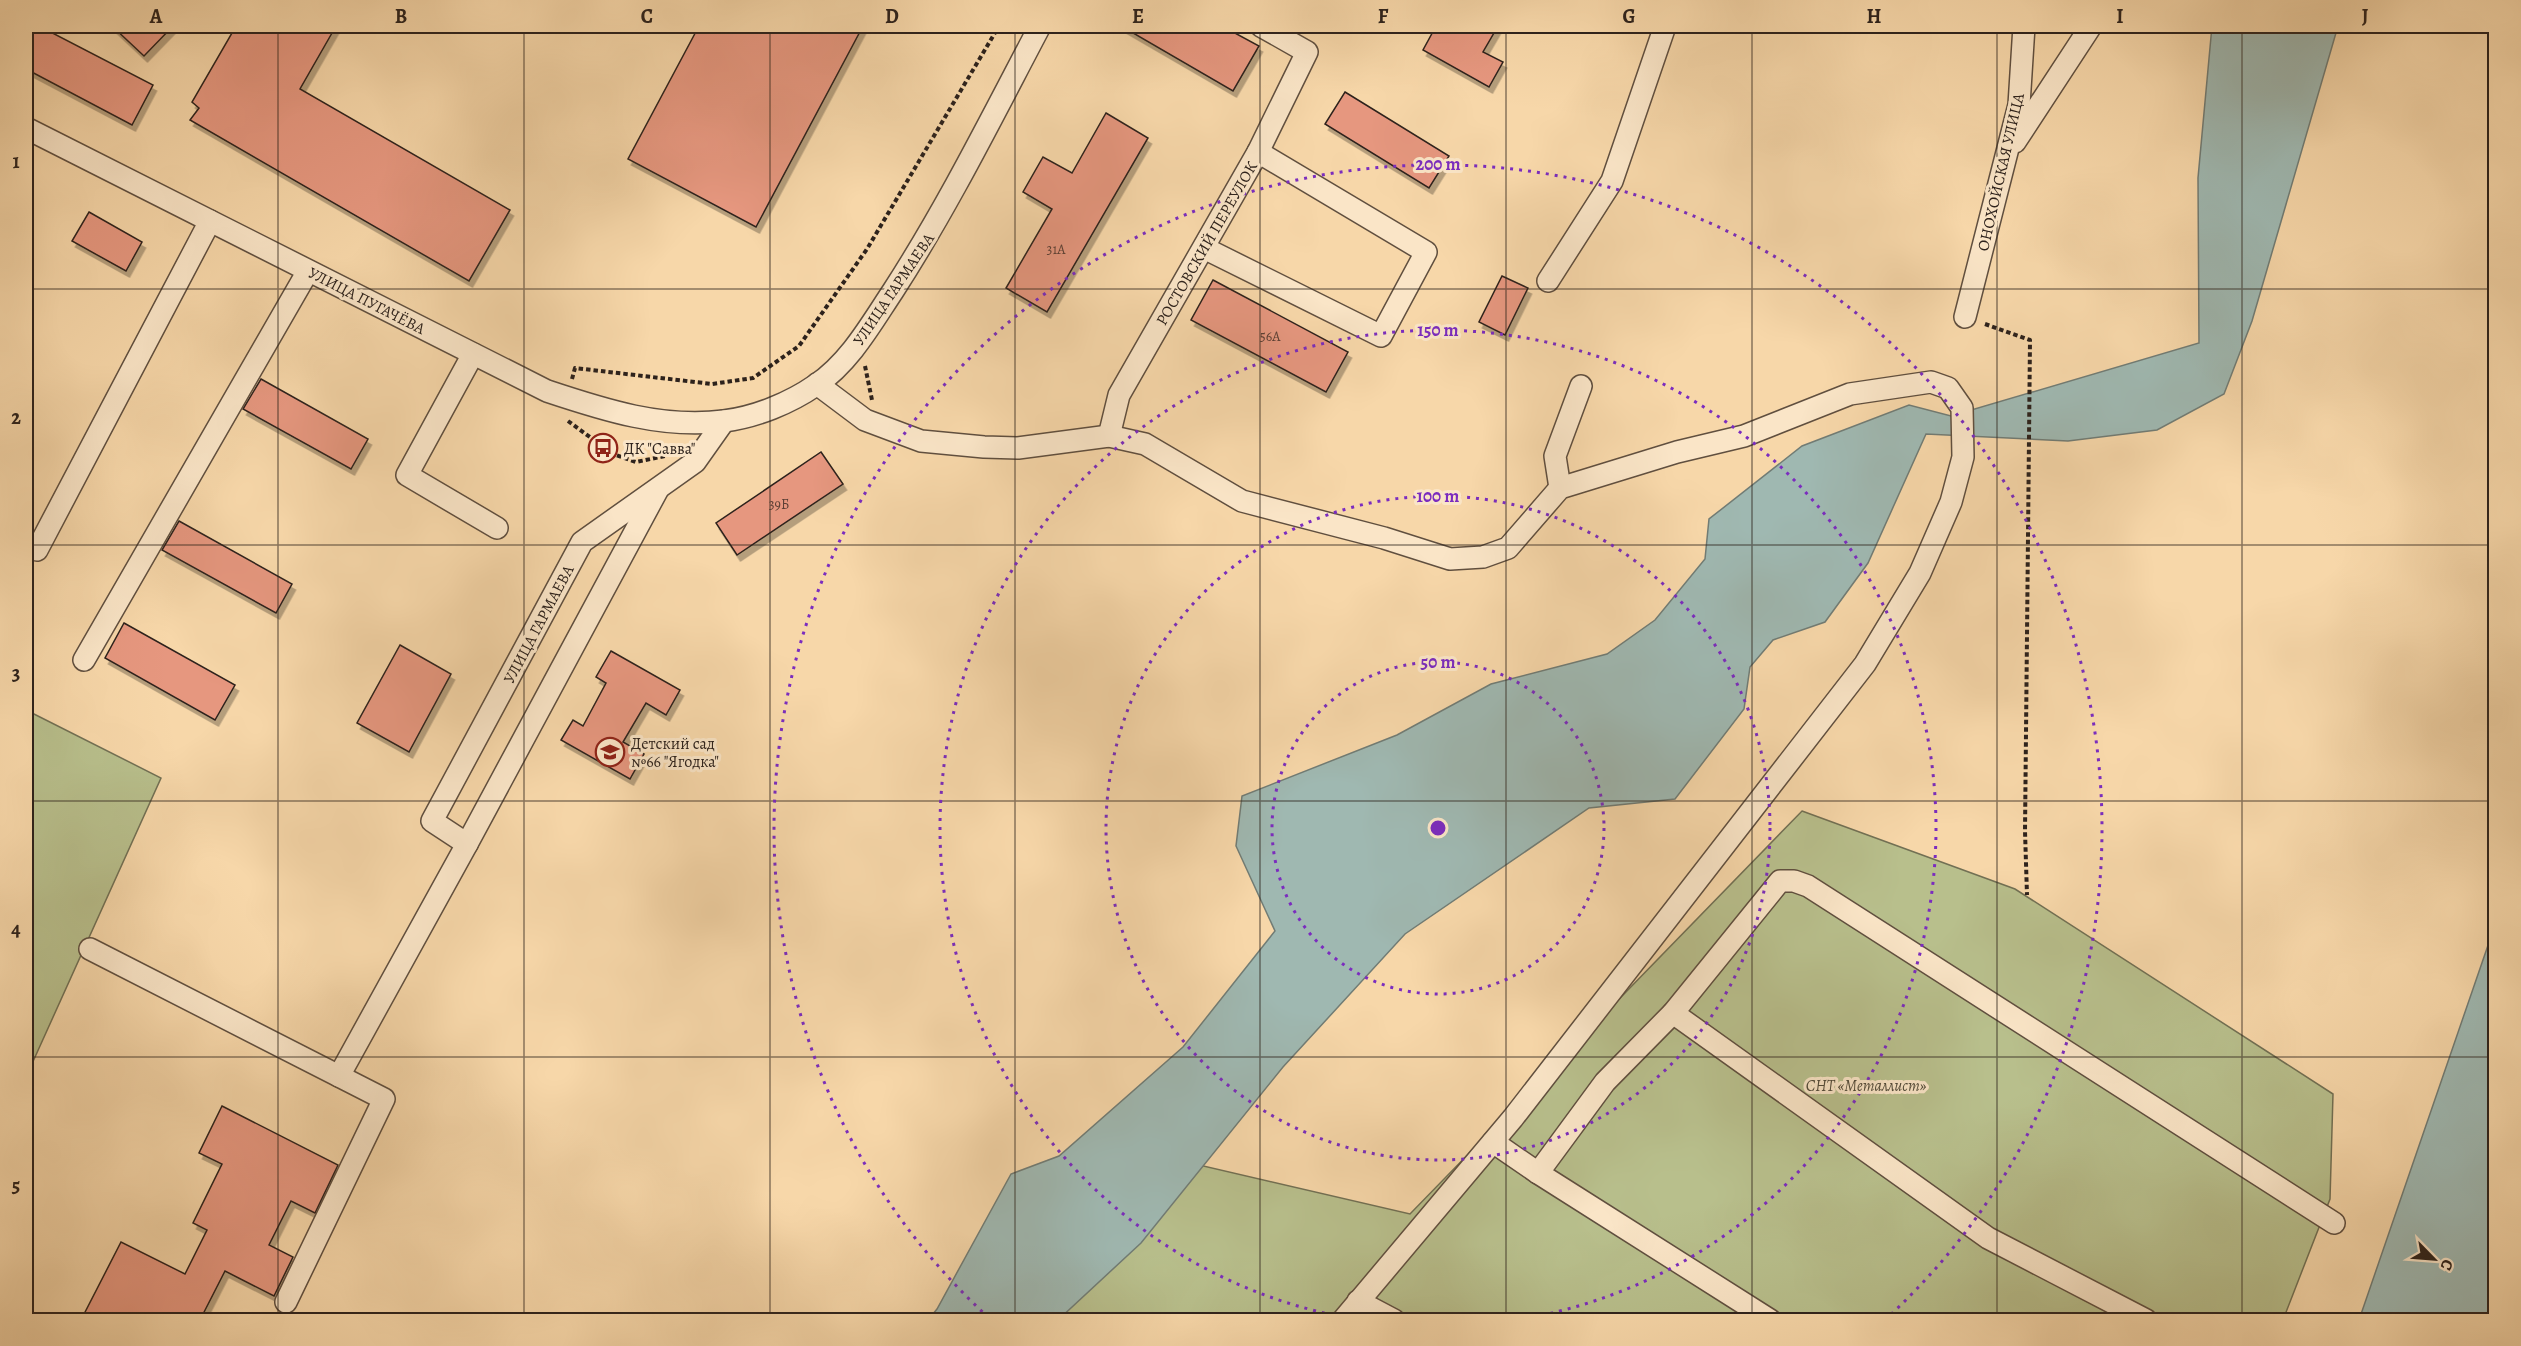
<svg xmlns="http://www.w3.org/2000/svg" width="2521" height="1346" font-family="Alegreya,serif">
<defs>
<filter id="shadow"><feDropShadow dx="3.5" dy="6" stdDeviation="0" flood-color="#0004"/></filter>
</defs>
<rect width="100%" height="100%" fill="#f7d7a9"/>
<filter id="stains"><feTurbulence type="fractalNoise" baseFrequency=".00333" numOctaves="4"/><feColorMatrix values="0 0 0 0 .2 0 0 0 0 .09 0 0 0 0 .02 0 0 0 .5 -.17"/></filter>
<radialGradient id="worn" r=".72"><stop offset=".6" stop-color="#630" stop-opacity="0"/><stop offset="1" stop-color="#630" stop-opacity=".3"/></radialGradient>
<!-- green -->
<g fill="#b8bf8c" stroke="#727054" stroke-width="1.5">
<polygon points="26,710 161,778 26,1077"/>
<polygon points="1802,811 2015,889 2333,1094 2330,1199 2283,1320 1037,1320 1195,1164 1410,1214"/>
</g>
<!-- water -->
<g fill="#9fb8b1" stroke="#717c75" stroke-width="1.5">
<polygon points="2212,26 2338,26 2252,321 2224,394 2157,430 2068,441 1926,434 1868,563 1825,622 1773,640 1750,667 1744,709 1675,799 1589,808 1405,934 1283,1067 1141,1243 1058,1320 928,1320 937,1309 1011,1174 1059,1156 1183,1047 1275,931 1236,846 1242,796 1397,735 1491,684 1607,654 1655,620 1705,559 1709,519 1802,446 1909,405 1951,416 2199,343 2198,178"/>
<polygon points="2495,925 2495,1320 2359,1320"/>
</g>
<!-- building -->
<g fill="#e6977f" stroke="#2d221c" stroke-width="1.5" filter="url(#shadow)">
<polygon points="26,26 39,26 153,85 132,125 26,69"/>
<polygon points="112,26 173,26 144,56"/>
<polygon points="236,26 336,26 300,89 510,210 469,281 190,120 199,108 192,102"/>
<polygon points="699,26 863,26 756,227 628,159"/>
<polygon points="1121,26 1222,26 1259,46 1233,91"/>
<polygon points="1450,26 1498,26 1483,52 1503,62 1489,87 1423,50 1435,28 1446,33"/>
<polygon points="1345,92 1449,156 1429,188 1325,124"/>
<polygon points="1106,113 1148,138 1047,312 1006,288 1052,209 1023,192 1043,157 1072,173"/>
<polygon points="89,212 142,242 126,271 72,241"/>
<polygon points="1502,276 1528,288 1505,335 1479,322"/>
<polygon points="1213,280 1348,352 1326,392 1191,320"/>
<polygon points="261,379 368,439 351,469 243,409"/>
<polygon points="821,452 843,484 737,555 716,523"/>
<polygon points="179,521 292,584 276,613 162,550"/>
<polygon points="124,623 235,685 215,720 105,658"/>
<polygon points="400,645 451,674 409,752 357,723"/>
<polygon points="611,651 680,690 666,715 646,703 623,742 644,754 630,779 561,740 573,720 583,726 606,683 596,677"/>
<polygon points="222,1106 338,1165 315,1213 291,1201 269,1245 293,1257 274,1296 225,1271 200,1320 81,1320 121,1242 185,1274 207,1230 193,1223 222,1164 199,1153"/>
</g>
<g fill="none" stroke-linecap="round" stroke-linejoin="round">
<!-- minor casing -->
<g stroke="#604f3f" stroke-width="24">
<g id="minor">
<path d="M 26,128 L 547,391 C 604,410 663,429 724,421 C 756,417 790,403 816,385 C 850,362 871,324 893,291 C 948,206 993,115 1040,26"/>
<polyline points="2015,142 2091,26"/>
<polyline points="1204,248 1381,336 1426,252 1258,152"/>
<polyline points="1548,281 1612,181 1665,26"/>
<polyline points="1965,317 2019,105 2024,26"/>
<polyline points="473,354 407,475 497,528"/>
<polyline points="817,384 865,420 921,441 984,447 1018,448 1109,436 1145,444 1242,501 1384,538 1450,559 1483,557 1508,548 1560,488 1677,452 1744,436 1850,394 1931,382 1948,388 1962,408 1963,457 1951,502 1920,573 1865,664 1513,1118 1343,1320"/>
<polyline points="1109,436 1119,395 1258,152 1307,52 1261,26"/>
<polyline points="1560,488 1555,456 1581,386"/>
<polyline points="37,550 210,221"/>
<polyline points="84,660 308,271"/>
<polyline points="467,844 432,821 582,542 695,462 724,421"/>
<polyline points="90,949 384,1099 286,1302"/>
<polyline points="1673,1013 1988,1238 2146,1320"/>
<polyline points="339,1076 467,844 658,489"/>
<polyline points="1493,1142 1538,1173 1770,1320"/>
<polyline points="1538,1173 1605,1082 1673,1013 1780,881 1794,881 1808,886 2334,1223"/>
<polyline points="1358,1301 1394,1320"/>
</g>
</g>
<!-- path -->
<g stroke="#2d221c" stroke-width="4" stroke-dasharray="4.5 3" stroke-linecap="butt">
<polyline points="1985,324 2030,340 2025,831 2027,895"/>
<polyline points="865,366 872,400"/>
<polyline points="572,379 575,368 712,384 753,378 799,346 867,249 999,26"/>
<polyline points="568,421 613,454 636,462 665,456"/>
</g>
<!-- minor -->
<use href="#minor" stroke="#fae5c7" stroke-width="21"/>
</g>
<!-- grid -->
<path fill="none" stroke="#2d221c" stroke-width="1.5" stroke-opacity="0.55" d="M 278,26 L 278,1320M 524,26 L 524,1320M 770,26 L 770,1320M 1015,26 L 1015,1320M 1260,26 L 1260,1320M 1506,26 L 1506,1320M 1752,26 L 1752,1320M 1997,26 L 1997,1320M 2242,26 L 2242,1320M 26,289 L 2496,289M 26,545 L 2496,545M 26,801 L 2496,801M 26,1057 L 2496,1057"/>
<!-- distance rings -->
<g fill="none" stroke="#7b2cbf" stroke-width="3" stroke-dasharray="3 6">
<circle cx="1438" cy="828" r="166"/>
<circle cx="1438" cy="828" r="332"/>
<path d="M1360 1320A498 498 0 1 1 1516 1320"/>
<path d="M989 1318A664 664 0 1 1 1887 1318"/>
</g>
<!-- icons -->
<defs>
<g id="bus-ring" transform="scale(1.5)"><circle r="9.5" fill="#fae5c7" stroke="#8f2418" stroke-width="1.5"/><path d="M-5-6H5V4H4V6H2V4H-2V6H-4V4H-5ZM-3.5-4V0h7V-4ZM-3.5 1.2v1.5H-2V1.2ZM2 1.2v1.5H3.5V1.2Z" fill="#8f2418"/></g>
<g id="school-ring" transform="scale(1.5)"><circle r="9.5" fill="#fae5c7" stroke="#8f2418" stroke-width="1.5"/><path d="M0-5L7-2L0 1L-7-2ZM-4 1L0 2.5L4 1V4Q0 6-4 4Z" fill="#8f2418"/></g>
</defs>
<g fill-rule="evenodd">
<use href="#bus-ring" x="603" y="448"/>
<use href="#school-ring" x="610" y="752"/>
</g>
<g text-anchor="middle" stroke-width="6" stroke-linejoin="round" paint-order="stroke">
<!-- number labels -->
<g font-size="14" fill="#5b3f35">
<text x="1056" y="254">31А</text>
<text x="1270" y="341">56А</text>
<text x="779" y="509">39Б</text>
</g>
<!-- street labels -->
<g font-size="16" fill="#2d221c" stroke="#fae5c7">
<text transform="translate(2000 172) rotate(-77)" y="6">ОНОХОЙСКАЯ УЛИЦА</text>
<text transform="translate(1206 243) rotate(-60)" y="6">РОСТОВСКИЙ ПЕРЕУЛОК</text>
<text transform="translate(893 289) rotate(-56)" y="6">УЛИЦА ГАРМАЕВА</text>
<text transform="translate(367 300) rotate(27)" y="6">УЛИЦА ПУГАЧЁВА</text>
<text transform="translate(538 624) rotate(-62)" y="6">УЛИЦА ГАРМАЕВА</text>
</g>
<!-- poi labels -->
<g font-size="16" fill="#2d221c" stroke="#fae5c7" text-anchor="start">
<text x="624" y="454">ДК "Савва"</text>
<text x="631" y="749">Детский сад<tspan x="631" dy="18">№66 "Ягодка"</tspan></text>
</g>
<!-- park labels -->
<g font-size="16" font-style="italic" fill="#504938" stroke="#fae5c7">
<text x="1866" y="1091">СНТ «Металлист»</text>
</g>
</g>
<circle cx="1438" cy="828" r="9" fill="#7b2cbf" stroke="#fae5c7" stroke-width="3"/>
<g font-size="18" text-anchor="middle" font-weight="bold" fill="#7b2cbf" stroke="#fae5c7" stroke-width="6" stroke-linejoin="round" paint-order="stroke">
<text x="1438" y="170">200 m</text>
<text x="1438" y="336">150 m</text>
<text x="1438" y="502">100 m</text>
<text x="1438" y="668">50 m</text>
</g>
<!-- margin -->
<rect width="2521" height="1346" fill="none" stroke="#f7d7a9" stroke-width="66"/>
<!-- north arrow -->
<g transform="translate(2434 1259) rotate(115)" stroke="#fae5c7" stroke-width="4.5" paint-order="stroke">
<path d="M0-4.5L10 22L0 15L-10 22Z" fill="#2d221c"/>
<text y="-9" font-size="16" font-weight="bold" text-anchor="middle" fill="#2d221c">С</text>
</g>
<rect x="33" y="33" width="2455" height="1280" fill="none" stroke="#2d221c" stroke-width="2"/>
<g font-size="20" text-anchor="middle" font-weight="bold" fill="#2d221c">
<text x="156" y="23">A</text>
<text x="401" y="23">B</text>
<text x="647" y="23">C</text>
<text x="892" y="23">D</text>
<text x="1138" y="23">E</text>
<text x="1383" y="23">F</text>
<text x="1629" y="23">G</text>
<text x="1874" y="23">H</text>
<text x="2120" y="23">I</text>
<text x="2365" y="23">J</text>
<text x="16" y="168">1</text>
<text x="16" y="424">2</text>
<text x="16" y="680">3</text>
<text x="16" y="936">4</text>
<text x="16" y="1192">5</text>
</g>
<rect width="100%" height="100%" filter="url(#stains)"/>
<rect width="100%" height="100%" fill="url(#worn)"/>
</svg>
